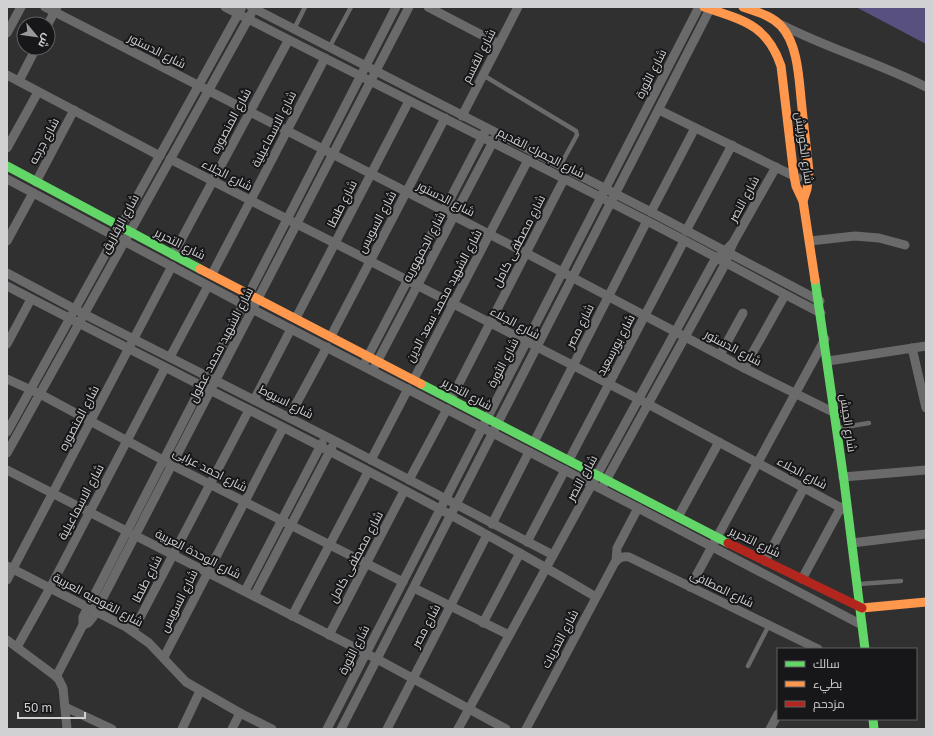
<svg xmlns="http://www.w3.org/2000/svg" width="933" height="736" font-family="'Golos Text',Cairo,sans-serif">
<rect width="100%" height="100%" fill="#303031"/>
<!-- water -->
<polygon fill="#585180" points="856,7 926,7 926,44"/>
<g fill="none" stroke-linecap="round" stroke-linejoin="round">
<!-- lane -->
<g stroke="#6a6a6b" stroke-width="4.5">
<polyline points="294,29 305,7"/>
<polyline points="329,48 351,7"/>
<polyline points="483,75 576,131 577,135 560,166"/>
<polyline points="839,428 869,423"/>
<polyline points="859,584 901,581"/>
<polyline points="748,666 769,625"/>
</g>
<!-- street -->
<g stroke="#6a6a6b" stroke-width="9">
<polyline points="45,7 526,253 744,368 835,413"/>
<path d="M 225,7 C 364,79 506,148 645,220 C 704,250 762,283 821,313"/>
<polyline points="251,7 651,212 820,301"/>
<polyline points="428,7 499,44"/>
<polyline points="48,24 57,7"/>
<path d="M 782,25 C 829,49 879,63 926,87"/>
<polyline points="7,33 21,7"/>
<polyline points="7,75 160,156"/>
<polyline points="19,81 36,48"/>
<polyline points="659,110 798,178"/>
<polyline points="462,116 518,7"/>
<polyline points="7,148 38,92"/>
<polyline points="170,159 287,219 370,261 648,404 847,511"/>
<polyline points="7,179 252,309 638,508 862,625"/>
<polyline points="36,182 74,110"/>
<polyline points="651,212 695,128"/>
<polyline points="686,231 732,145"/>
<polyline points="7,241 33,193"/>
<polyline points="810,241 855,236 879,238 905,245"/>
<polyline points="173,255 288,41"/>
<polyline points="7,273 84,314 335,441 553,555"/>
<polyline points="212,274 325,58"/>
<path d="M 7,286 C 204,389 405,484 596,597"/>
<polyline points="296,318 409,101"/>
<polyline points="331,336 445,118"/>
<polyline points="7,344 31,299"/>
<polyline points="912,348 926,408"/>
<polyline points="720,355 743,313"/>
<polyline points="170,357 208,286"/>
<polyline points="366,360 485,132"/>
<polyline points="828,361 926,346"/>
<polyline points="375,366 495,138"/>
<polyline points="744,368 785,295"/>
<polyline points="7,379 40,394 172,465 403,582"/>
<polyline points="414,379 528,160"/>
<polyline points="451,399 564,179"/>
<polyline points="254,400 291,329"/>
<polyline points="289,417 327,347"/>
<polyline points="7,432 242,7"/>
<polyline points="534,442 647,221"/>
<polyline points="7,453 251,14"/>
<polyline points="371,460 408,389"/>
<polyline points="569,460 684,241"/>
<polyline points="7,470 377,659 506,729"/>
<polyline points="843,477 926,470"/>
<polyline points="409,480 447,409"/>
<polyline points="604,484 723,268 733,243 776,167"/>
<polyline points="678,517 719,442"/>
<polyline points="492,524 529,452"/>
<polyline points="527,542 565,470"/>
<polyline points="852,543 926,534"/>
<polyline points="616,561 617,548 638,508"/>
<polyline points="765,561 804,488"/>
<polyline points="7,566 126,627 149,643 186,682 240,713 272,729"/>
<polyline points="802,579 841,507"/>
<polyline points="7,580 172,266"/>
<polyline points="690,587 825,339"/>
<polyline points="414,588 509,635"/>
<polyline points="245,591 322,443"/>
<polyline points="254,596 332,447"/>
<polyline points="292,616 368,472"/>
<polyline points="483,623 520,553"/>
<polyline points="83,625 88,623 93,617 409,7"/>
<polyline points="133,631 249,410"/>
<polyline points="329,635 404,491"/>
<polyline points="7,640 58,678 63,688 67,729"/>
<polyline points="17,647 50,588 165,368"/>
<polyline points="164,657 283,428"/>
<polyline points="56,677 83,625 83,617 85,613 396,7"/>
<polyline points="65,707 112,729"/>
<polyline points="182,729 200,691"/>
<polyline points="232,729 240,713"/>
<polyline points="327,729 699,7"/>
<polyline points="341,729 711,7"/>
<polyline points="387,729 487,535"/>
<polyline points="458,729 713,263 733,243"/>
<path d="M 526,729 L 614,564 C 617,558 622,556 629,557 L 818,649"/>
<polyline points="770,729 778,714"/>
</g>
<!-- fast -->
<g stroke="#63d668" stroke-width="9">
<polyline points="7,166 200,269"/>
<polyline points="815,280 844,481 865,649"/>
<polyline points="421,384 728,543"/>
<polyline points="873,719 874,729"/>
</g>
<!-- slow -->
<g stroke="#ff974d" stroke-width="9">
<path d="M 704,7 C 742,20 767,24 781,66 L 794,176 L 796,186 L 803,201 L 815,280"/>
<path d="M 743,7 C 756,12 771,15 781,26 C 799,45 799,83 802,108 C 804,129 807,151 809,172 L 807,189 L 803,201"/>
<polyline points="200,269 421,384"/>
<polyline points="862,608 926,602"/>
</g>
<!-- jam -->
<polyline stroke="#b3261e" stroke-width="9" points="728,543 862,608"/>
</g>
<g text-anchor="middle" stroke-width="4" stroke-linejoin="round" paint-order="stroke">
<!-- street labels -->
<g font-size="12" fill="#d1d1d3" stroke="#171719">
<text transform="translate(157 51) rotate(27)" y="4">شارع الدستور</text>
<text transform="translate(479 56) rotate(-63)" y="4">شارع القسم</text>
<text transform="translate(651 74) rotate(-63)" y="4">شارع الثورة</text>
<text transform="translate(231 121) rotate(-62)" y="4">شارع المنصوره</text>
<text transform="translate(274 129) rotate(-63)" y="4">شارع الاسماعيلية</text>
<text transform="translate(44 141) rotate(-62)" y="4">شارع جرجه</text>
<text transform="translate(804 148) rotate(82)" y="4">شارع الكورنيش</text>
<text transform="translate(541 153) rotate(27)" y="4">شارع الجمرك القديم</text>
<text transform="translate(227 175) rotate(27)" y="4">شارع الجلاء</text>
<text transform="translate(446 199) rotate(27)" y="4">شارع الدستور</text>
<text transform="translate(744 199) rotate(-61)" y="4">شارع النصر</text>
<text transform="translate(342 204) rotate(-63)" y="4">شارع طنطا</text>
<text transform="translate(377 222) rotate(-62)" y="4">شارع السويس</text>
<text transform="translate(120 224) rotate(-61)" y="4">شارع الزقازيق</text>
<text transform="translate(519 241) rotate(-63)" y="4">شارع مصطفى كامل</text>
<text transform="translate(180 244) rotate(27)" y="4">شارع التحرير</text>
<text transform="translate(424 247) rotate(-62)" y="4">شارع الجمهوريه</text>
<text transform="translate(444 296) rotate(-62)" y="4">شارع الشهيد محمد سعد الدين</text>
<text transform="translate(515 323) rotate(28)" y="4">شارع الجلاء</text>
<text transform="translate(580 326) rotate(-63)" y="4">شارع مصر</text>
<text transform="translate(221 345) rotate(-63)" y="4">شارع الشهيد محمد عطول</text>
<text transform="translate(616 345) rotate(-62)" y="4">شارع بورسعيد</text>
<text transform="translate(733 348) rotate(28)" y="4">شارع الدستور</text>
<text transform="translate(503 363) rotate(-63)" y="4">شارع الثورة</text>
<text transform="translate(467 394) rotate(28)" y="4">شارع التحرير</text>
<text transform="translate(286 402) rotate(27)" y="4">شارع اسيوط</text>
<text transform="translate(79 418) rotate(-62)" y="4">شارع المنصوره</text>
<text transform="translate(848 423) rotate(82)" y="4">شارع الجيش</text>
<text transform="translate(210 470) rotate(27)" y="4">شارع احمد عرابى</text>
<text transform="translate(802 473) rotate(28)" y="4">شارع الجلاء</text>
<text transform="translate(582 478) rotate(-61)" y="4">شارع النصر</text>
<text transform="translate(81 502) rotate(-62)" y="4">شارع الاسماعيلية</text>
<text transform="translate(755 542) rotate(26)" y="4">شارع التحرير</text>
<text transform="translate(198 554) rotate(27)" y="4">شارع الوحدة العربية</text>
<text transform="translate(356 557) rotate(-62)" y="4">شارع مصطفى كامل</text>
<text transform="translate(147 579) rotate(-63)" y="4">شارع طنطا</text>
<text transform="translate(722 589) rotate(26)" y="4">شارع المطافى</text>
<text transform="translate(98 600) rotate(28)" y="4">شارع القوميه العربية</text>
<text transform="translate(179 601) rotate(-63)" y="4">شارع السويس</text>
<text transform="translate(426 626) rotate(-62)" y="4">شارع مصر</text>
<text transform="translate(560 639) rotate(-62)" y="4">شارع التحريات</text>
<text transform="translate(354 650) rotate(-63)" y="4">شارع الثورة</text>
</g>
</g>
<!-- border -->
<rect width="933" height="736" fill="none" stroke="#d1d1d3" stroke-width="16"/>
<!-- legend -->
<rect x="777" y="648" width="140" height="72" fill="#171719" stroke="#616163"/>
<rect x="785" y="661" width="20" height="6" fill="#63d668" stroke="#616163"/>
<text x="813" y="668" font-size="12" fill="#d1d1d3">سالك</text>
<rect x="785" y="681" width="20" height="6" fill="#ff974d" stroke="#616163"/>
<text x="813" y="688" font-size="12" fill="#d1d1d3">بطيء</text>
<rect x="785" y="701" width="20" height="6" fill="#b3261e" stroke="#616163"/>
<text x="813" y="708" font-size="12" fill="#d1d1d3">مزدحم</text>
<!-- north arrow -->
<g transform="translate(36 36) rotate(119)"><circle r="19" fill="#171719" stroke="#616163"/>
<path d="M0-3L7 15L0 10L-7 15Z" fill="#99999a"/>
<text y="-6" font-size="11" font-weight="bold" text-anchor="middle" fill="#d1d1d3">ش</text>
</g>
<!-- scale -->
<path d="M18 712v6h67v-6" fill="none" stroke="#d1d1d3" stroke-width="2"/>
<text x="24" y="712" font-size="12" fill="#d1d1d3" stroke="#171719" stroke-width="3" paint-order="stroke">50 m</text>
</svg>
